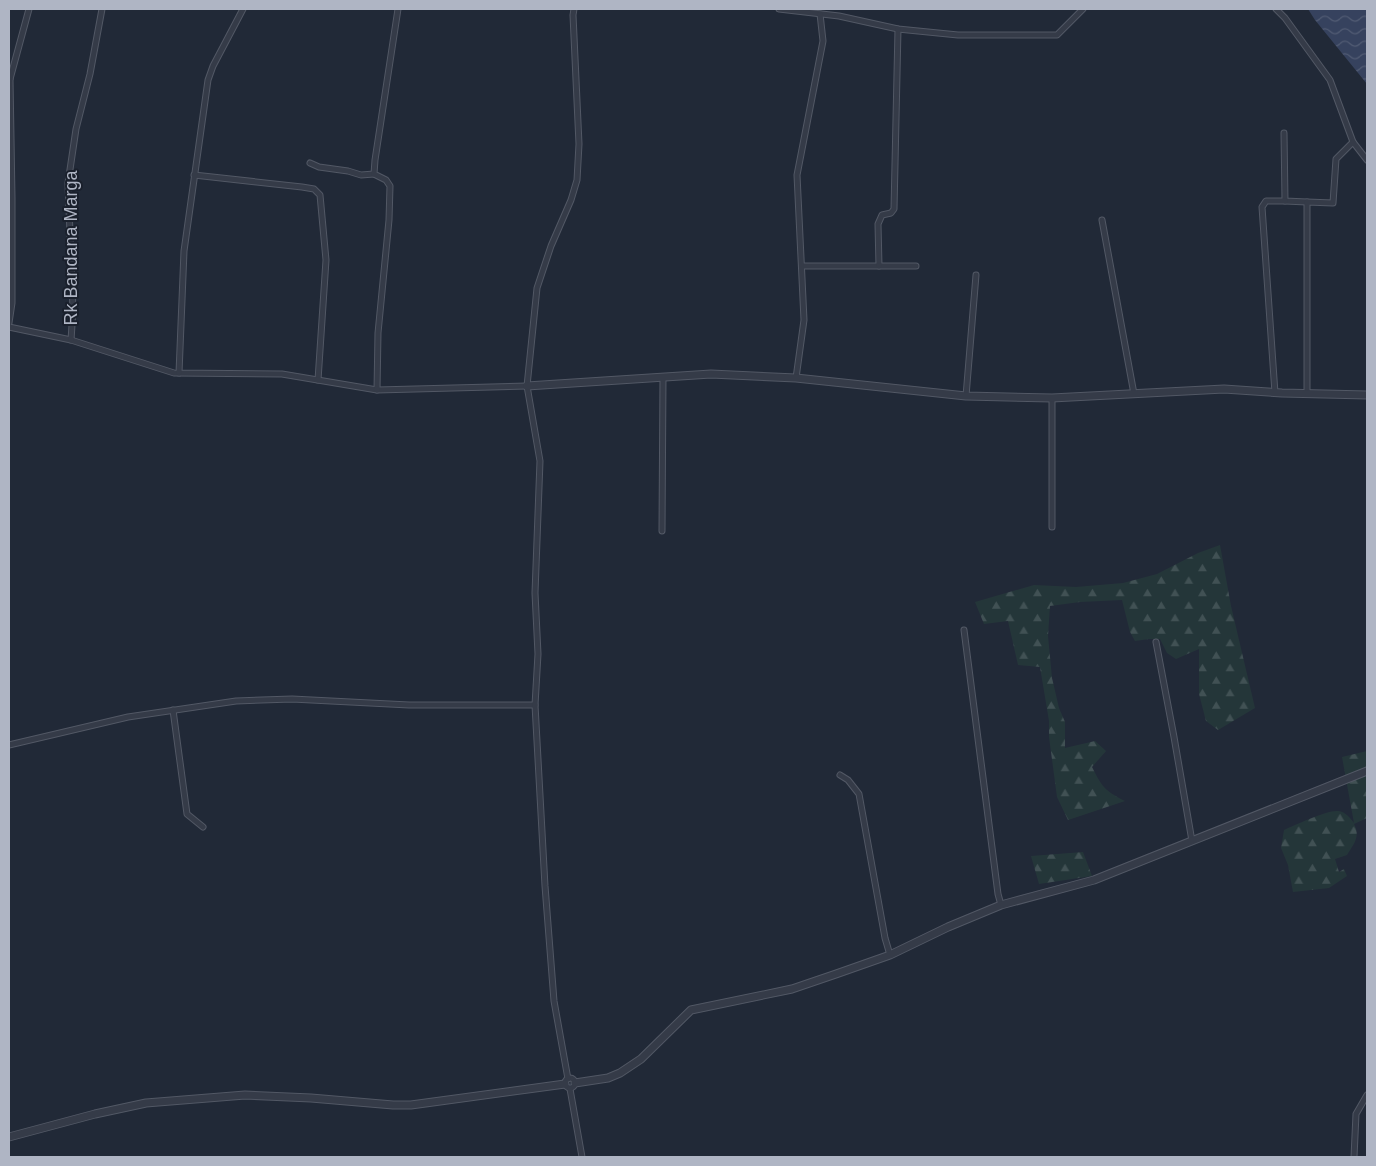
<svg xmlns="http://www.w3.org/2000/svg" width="1376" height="1166" font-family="Helvetica,sans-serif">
<defs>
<pattern id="forest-firs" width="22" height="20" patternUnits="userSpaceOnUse" patternTransform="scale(1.25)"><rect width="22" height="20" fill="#243639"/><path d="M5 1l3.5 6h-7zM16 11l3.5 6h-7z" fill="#415154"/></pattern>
<pattern id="water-waves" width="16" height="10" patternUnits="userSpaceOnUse" patternTransform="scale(1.25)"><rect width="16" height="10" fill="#36425e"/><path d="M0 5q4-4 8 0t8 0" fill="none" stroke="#515b73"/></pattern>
</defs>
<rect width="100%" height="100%" fill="#212937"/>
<!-- forest -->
<g fill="url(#forest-firs)">
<path d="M 1220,545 L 1231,606 L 1255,708 L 1218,730 L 1206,721 L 1199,694 L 1199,649 L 1176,659 L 1167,653 L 1160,639 L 1149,639 L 1135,641 L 1130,632 L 1122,600 L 1080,602 L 1050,606 L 1048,636 L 1052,678 L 1059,708 L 1065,722 L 1065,748 L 1095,741 L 1106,751 L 1092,767 C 1102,787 1105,791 1125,801 L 1068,820 L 1057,797 L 1049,737 L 1049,721 L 1040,667 L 1018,665 L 1008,621 L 984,624 L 975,602 L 1034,585 L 1076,587 L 1123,583 L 1157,574 L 1198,553 Z"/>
<path d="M 1367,751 L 1367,818 L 1354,824 C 1361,837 1353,845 1347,855 L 1335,859 L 1339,872 L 1344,869 L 1347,876 L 1329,888 L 1293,892 L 1288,865 L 1281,848 L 1284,830 C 1295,825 1327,810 1338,811 C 1346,812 1350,818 1354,823 L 1342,757 Z"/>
<polygon points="1083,852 1092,876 1039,884 1031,856"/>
</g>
<!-- water -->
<polygon fill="url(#water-waves)" points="1308,9 1367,9 1367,84 1315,20"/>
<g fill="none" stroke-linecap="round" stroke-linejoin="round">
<!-- minor casing -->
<g stroke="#525865" stroke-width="7">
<g id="minor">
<polyline points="779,9 839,16 898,29 958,35 1057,35 1083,9"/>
<polyline points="1276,9 1285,18 1330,80 1353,142 1367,160"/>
<polyline points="9,79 10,79 12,198 12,303 9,323"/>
<polyline points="10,79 29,9"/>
<polyline points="1284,133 1285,201 1307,202"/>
<polyline points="310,163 319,167 348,171 361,175 374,174"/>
<polyline points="194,175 302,187 314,189 320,195 326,260 318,380"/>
<polyline points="1102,220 1134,394"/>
<polyline points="802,266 916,266"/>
<polyline points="879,266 878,224 882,215 891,213 894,209 898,29"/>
<polyline points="9,327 71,340 174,373 282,374 377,390 527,386"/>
<polyline points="71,340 73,310 68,183 76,129 90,74 102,9"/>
<polyline points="179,373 184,251 208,80 213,66 243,9"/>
<polyline points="796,378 804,320 797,175 823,41 820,14"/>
<polyline points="377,390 378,333 389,220 390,186 386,180 374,174 375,160 398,9"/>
<polyline points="1275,393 1262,207 1266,201 1285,201"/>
<polyline points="1307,394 1307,202 1333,203 1336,159 1353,142"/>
<polyline points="966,396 976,275"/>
<polyline points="1052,398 1052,527"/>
<polyline points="662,531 663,377"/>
<polyline points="964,630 998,894 1001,905"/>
<polyline points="1156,642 1174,737 1192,841"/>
<polyline points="173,710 187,814 203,827"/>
<polyline points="9,745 128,717 236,701 292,699 409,705 535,705"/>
<polyline points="840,775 848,780 859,794 885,938 890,955"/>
<circle cx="570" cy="1083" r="5"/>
<polyline points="568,1079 554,1001 545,886 535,705 538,654 535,593 540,461 527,386 537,288 551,246 571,200 577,180 579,144 573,15 574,9"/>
<polyline points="570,1089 582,1157"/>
<polyline points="1354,1157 1356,1114 1367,1095"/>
</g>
</g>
<!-- tertiary casing -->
<g stroke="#525865" stroke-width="9">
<g id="tertiary">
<polyline points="527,386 711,374 796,378 966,396 1052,398 1224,389 1282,393 1367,395"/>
<polyline points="575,1083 608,1078 620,1073 641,1059 691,1010 792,989 836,974 890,955 948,927 1001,905 1094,880 1367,771"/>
<polyline points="9,1137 95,1114 146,1103 245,1095 311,1098 393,1105 411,1105 565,1084"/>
</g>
</g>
<!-- minor -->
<use href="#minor" stroke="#353b48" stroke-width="5"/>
<!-- tertiary -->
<use href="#tertiary" stroke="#353b48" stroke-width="7"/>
</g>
<g text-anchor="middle" stroke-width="4" stroke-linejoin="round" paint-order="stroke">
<!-- street labels -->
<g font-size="18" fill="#afb5c4" stroke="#1a202c">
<text transform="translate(71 248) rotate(-90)" y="6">Rk Bandana Marga</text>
</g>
</g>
<!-- border -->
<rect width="1376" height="1166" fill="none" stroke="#afb5c4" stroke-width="20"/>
</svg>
